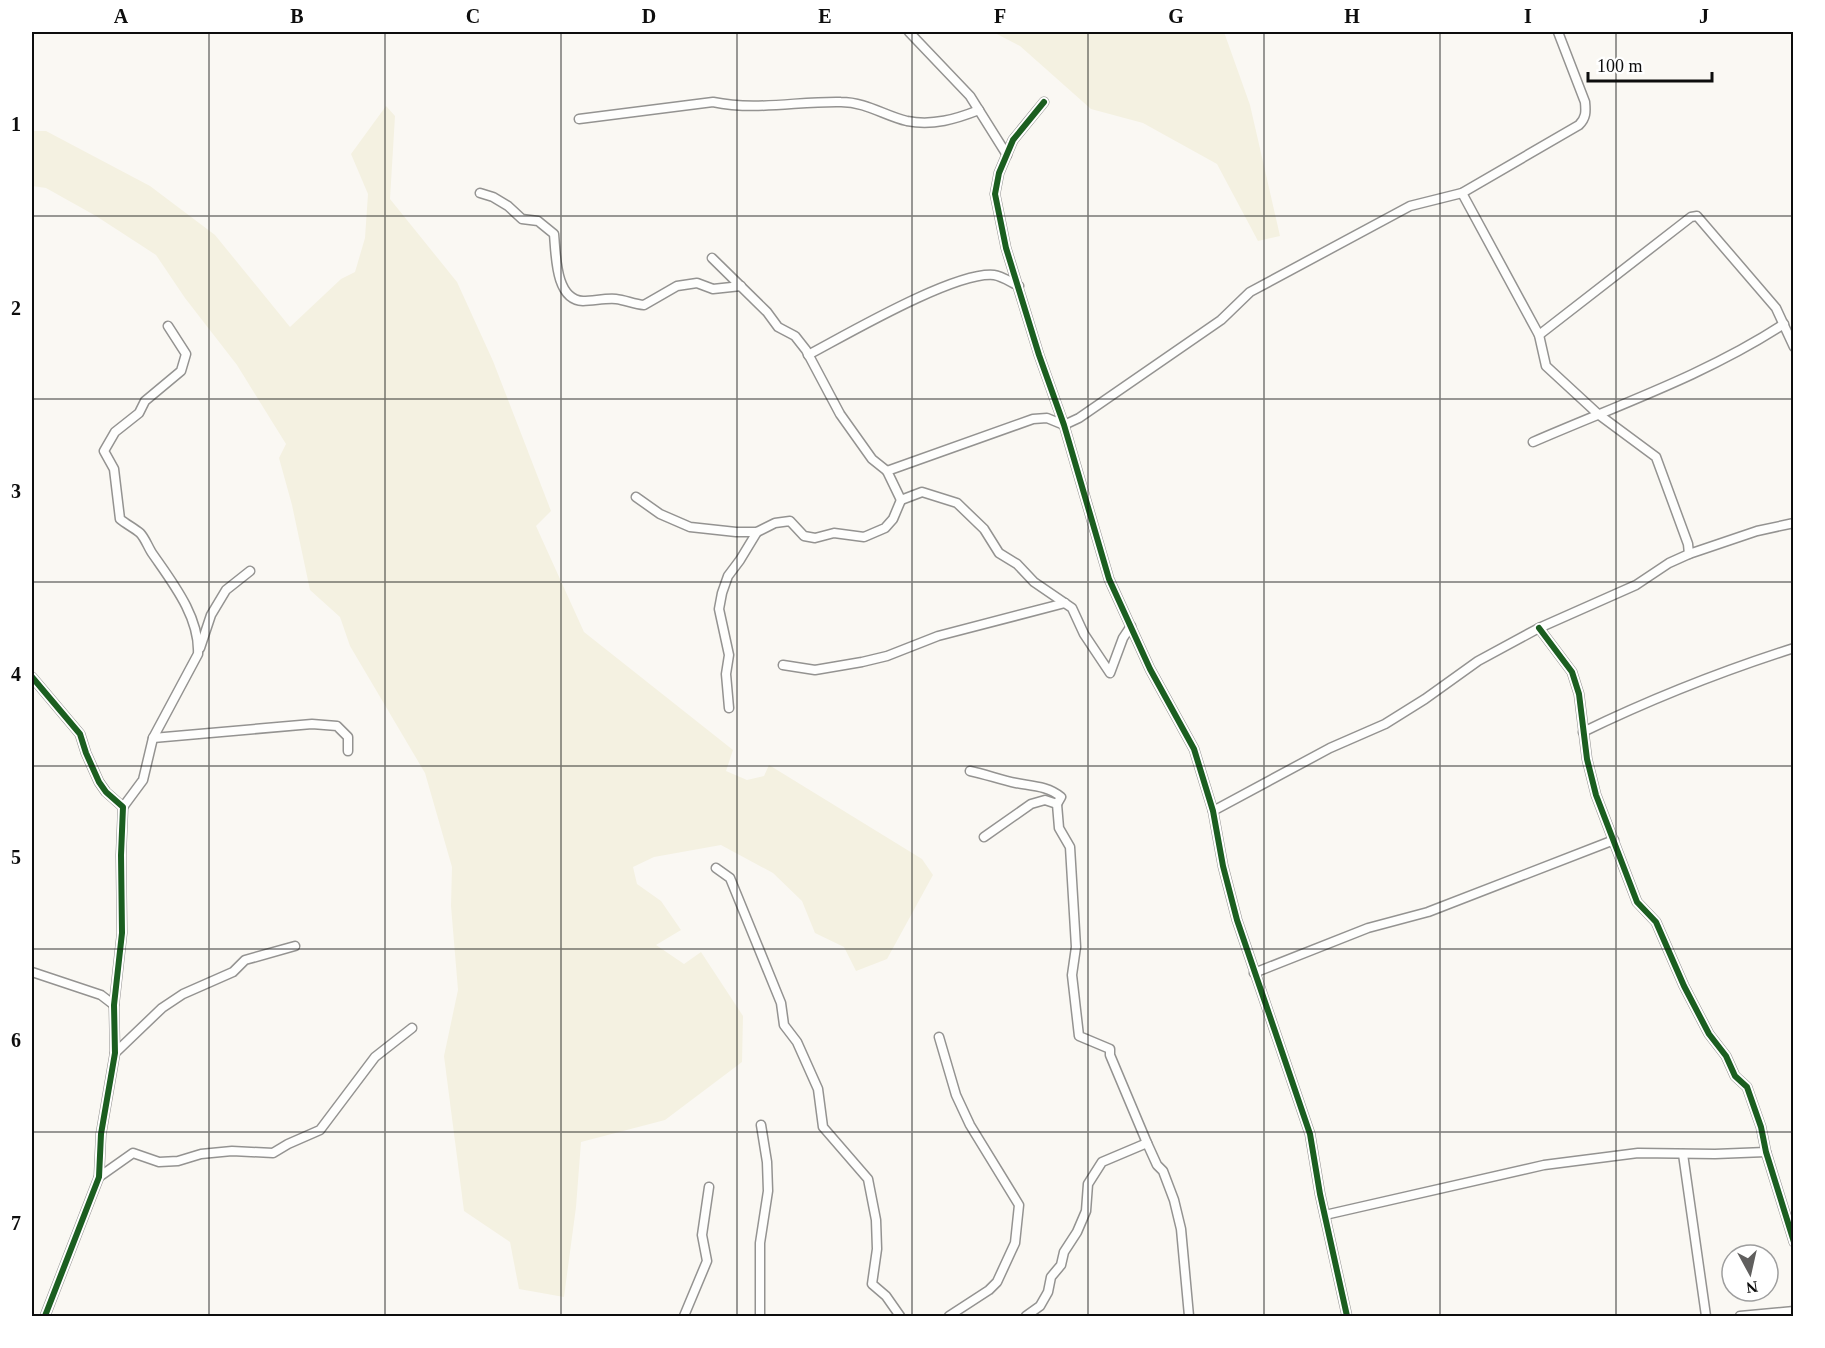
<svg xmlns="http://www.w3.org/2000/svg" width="1825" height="1348" font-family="'Times New Roman',serif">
<rect width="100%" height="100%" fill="#faf8f3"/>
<!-- farmland -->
<g fill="#f4f1e1">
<polygon points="993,32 1224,32 1250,105 1280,236 1258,241 1217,164 1143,123 1091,109 1020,46"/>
<polygon points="386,106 395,116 390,199 457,282 493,361 551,511 536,526 584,632 733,750 726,771 747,780 764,776 769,765 922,859 933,875 887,959 856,971 844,947 815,933 802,901 773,873 721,845 654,857 633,867 637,884 661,901 681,930 656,945 684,964 701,952 743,1016 742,1062 665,1120 581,1142 576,1207 564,1297 519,1289 510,1242 464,1211 444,1056 458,990 451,906 452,867 425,773 350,646 340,617 310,590 292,505 279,458 286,444 237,365 185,298 156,255 96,216 46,188 32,186 32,131 46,131 150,186 215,235 290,327 341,279 355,272 365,238 368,194 351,154"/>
</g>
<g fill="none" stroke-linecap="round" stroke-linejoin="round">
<!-- street casing -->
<g stroke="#949391" stroke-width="11">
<g id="street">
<polyline points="909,32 970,96 1007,155"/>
<polyline points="1044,102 1013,140 999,173 995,194 1006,248 1039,355 1064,425 1109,579 1150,669 1194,749 1213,811 1223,866 1237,920 1310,1134 1320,1194 1347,1316"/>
<path d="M 579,119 L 713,102 C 756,111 798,101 841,102 C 866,102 885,116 907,121 C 933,126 956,119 979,110"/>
<path d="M 480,193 L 493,197 L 508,206 L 522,219 L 538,221 L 554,234 C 556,254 555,300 583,301 C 594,301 605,298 616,299 C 625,300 634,304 644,305 L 677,286 L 697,283 L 713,289 L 741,286"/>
<polyline points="1462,193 1539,335 1546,366 1598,414 1656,457 1688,544 1689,554"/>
<polyline points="712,258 767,312 778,327 795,336 806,350 840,414 872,459 887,471"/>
<polyline points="1539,335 1691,217 1697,216 1776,308 1794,347"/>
<path d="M 808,355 C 846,335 955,271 994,275 C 1002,276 1012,283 1019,286"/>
<path d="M 1533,442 C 1618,405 1706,375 1784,324"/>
<polyline points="636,497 660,514 690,527 736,532 757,532 775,523 790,521 804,536 815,538 834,533 864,537 885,528 893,519 901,500"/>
<path d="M 1131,626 L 1123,638 L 1110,673 L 1084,634 L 1072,608 L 1034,582 L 1017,564 L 999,553 L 984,529 L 957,503 L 922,492 L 901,500 L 887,471 L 1033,419 L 1047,418 L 1064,425 L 1079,418 L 1221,320 L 1250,292 L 1410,206 L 1462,193 L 1579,125 C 1586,118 1586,112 1585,102 L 1558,32"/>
<polyline points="1539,628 1572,672 1579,694 1587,759 1596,795 1637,902 1656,922 1684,986 1709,1034 1726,1056 1735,1076 1747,1087 1761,1127 1766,1152 1794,1242"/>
<polyline points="200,648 211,615 226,590 250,571"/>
<polyline points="783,665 815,670 862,662 887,656 938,636 1065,603"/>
<polyline points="32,677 80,734 86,753 99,782 106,792 123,807 121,855 122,933 114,1005 115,1053 101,1134 99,1177 45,1316"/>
<polyline points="729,708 726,674 729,655 719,609 722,593 728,576 740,560 757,532"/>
<path d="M 1583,732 C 1651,699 1722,671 1794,648"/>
<polyline points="153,738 312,724 337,726 348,737 348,751"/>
<path d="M 970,771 C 985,774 1001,780 1016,783 C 1032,786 1048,786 1061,797 L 1057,804"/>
<path d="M 123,807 L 143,780 L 153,738 L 198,654 C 200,617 172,582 152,553 C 148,547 145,538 140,533 C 134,528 126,524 120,519 L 114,469 L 104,451 L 115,432 L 139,413 L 145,401 L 181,371 L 186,354 L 168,326"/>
<polyline points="1213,811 1330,748 1385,724 1425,699 1478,661 1539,628 1636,585 1669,563 1689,554 1757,531 1794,523"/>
<polyline points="984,837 1031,804 1045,800 1057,804 1059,828 1070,847 1076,947 1072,975 1079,1036 1110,1049 1110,1055 1147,1143 1157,1165 1163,1171 1174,1200 1181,1229 1189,1316"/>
<polyline points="716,868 730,878 781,1003 784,1025 797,1042 818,1089 823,1127 868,1179 876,1220 877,1249 872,1284 886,1296 900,1316"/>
<polyline points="32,972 101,995 114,1005"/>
<polyline points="1254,973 1368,928 1428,912 1614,840"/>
<polyline points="939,1037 956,1095 970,1125 1019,1205 1015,1243 997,1282 989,1290 949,1316"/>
<polyline points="115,1053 162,1008 183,994 233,972 245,960 295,946"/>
<polyline points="1683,1154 1706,1316"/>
<polyline points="99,1177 133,1153 159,1162 178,1161 201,1154 232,1151 273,1153 288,1144 320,1130 375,1057 412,1028"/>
<polyline points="1325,1215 1544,1165 1638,1153 1715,1154 1766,1152"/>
<polyline points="684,1316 707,1261 702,1235 709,1187"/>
<polyline points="760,1316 760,1243 768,1191 767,1162 761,1125"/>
<polyline points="1026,1316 1040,1306 1048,1292 1051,1277 1061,1265 1064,1252 1077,1232 1086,1211 1088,1184 1102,1162 1147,1143"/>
<polyline points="1740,1316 1794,1311"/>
</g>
</g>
<!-- street -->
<use href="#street" stroke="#fefefd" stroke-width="8"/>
<!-- cycleway casing -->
<g stroke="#fff" stroke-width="10">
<g id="cycleway">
<polyline points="1044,102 1013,140 999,173 995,194 1006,248 1039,355 1064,425 1109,579 1150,669 1194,749 1213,811 1223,866 1237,920 1310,1134 1320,1194 1347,1316"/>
<polyline points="1539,628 1572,672 1579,694 1587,759 1596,795 1637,902 1656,922 1684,986 1709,1034 1726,1056 1735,1076 1747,1087 1761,1127 1766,1152 1794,1242"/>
<polyline points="32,677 80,734 86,753 99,782 106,792 123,807 121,855 122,933 114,1005 115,1053 101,1134 99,1177 45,1316"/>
</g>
</g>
<!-- cycleway -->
<use href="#cycleway" stroke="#1b5e20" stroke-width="6"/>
</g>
<!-- grid -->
<path fill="none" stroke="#0d0d0d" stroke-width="1.5" stroke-opacity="0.55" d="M 209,32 L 209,1316M 385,32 L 385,1316M 561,32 L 561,1316M 737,32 L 737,1316M 912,32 L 912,1316M 1088,32 L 1088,1316M 1264,32 L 1264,1316M 1440,32 L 1440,1316M 1616,32 L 1616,1316M 32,216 L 1794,216M 32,399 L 1794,399M 32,582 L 1794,582M 32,766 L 1794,766M 32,949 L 1794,949M 32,1132 L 1794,1132"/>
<!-- border -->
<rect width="1825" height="1348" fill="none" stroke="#ffffff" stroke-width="66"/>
<!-- north arrow -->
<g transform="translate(1750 1273) rotate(172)"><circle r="28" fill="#ffffff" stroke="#9e9e9e" stroke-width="1.5"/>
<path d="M0-4.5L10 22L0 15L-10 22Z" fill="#605f5e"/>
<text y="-9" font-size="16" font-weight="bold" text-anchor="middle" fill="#0d0d0d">N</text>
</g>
<!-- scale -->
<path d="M1588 72v9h124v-9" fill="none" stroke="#0d0d0d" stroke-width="3"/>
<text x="1597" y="72" font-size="18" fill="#0d0d0d" stroke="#ffffff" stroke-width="4.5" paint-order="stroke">100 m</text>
<rect x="33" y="33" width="1759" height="1282" fill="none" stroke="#0d0d0d" stroke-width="2"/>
<g font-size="20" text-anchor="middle" font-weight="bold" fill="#0d0d0d">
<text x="121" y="23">A</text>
<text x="297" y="23">B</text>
<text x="473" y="23">C</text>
<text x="649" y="23">D</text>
<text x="825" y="23">E</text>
<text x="1000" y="23">F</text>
<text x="1176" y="23">G</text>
<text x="1352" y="23">H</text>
<text x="1528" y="23">I</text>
<text x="1704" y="23">J</text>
<text x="16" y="131">1</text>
<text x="16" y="315">2</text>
<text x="16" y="498">3</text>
<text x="16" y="681">4</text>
<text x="16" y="864">5</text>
<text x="16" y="1047">6</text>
<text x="16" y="1230">7</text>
</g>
</svg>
